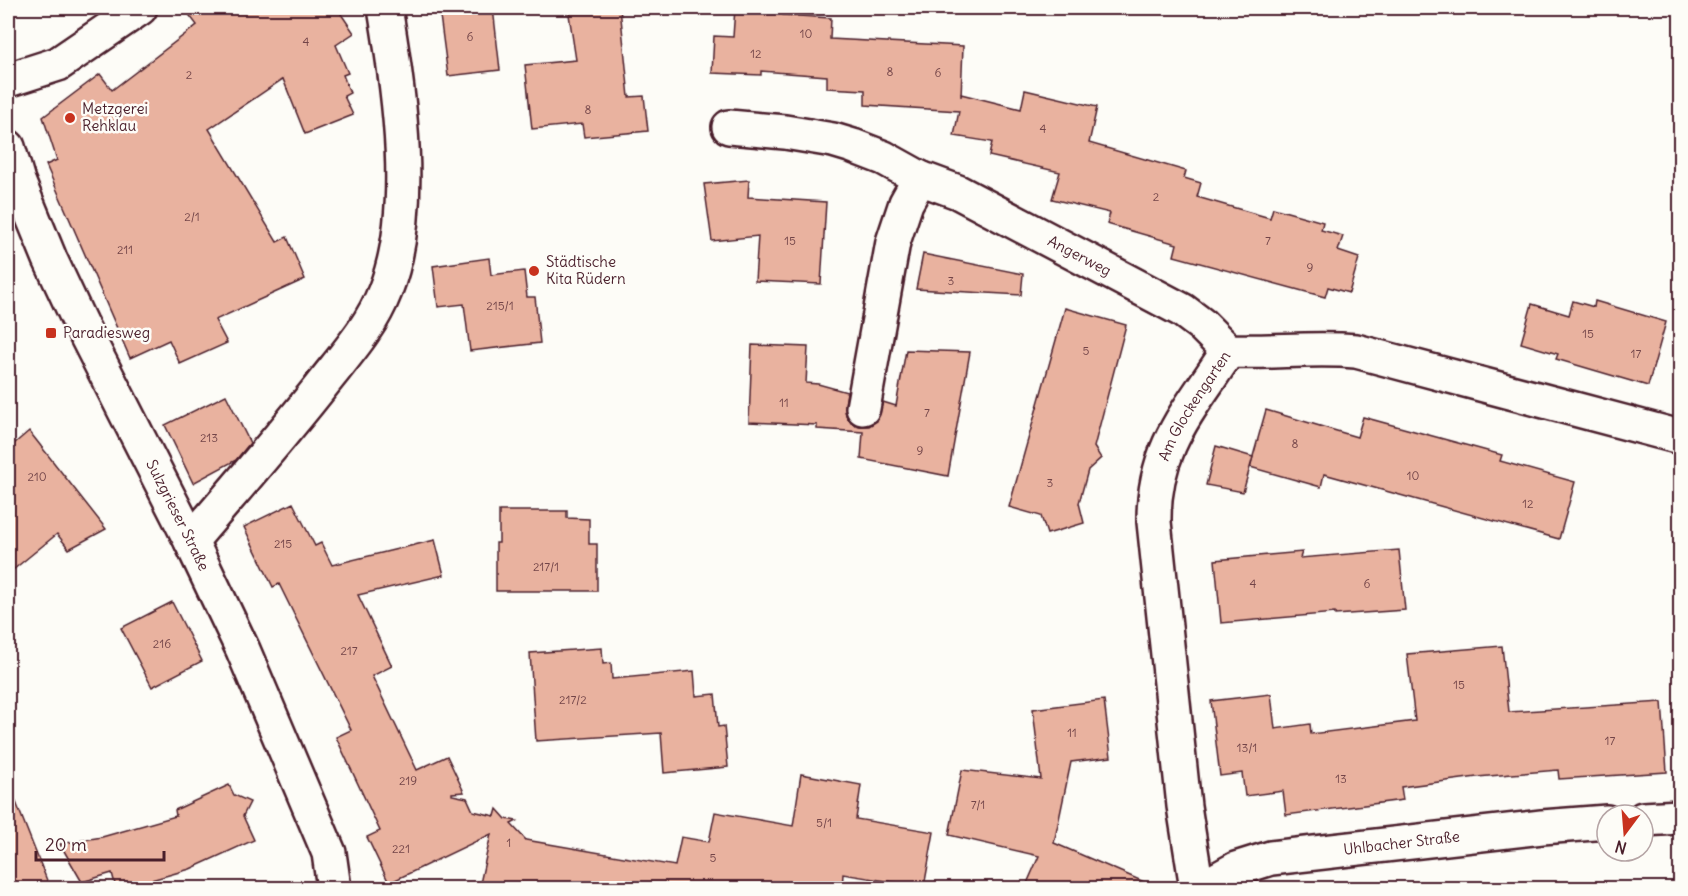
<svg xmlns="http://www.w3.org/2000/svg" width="1688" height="896" font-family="Delius,sans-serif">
<rect width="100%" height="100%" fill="#fdfcf7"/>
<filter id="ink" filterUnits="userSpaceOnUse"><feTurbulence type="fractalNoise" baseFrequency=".0167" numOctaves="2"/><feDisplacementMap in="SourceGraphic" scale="12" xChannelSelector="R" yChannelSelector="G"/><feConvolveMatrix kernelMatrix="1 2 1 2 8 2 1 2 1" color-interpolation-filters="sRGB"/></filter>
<g filter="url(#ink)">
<!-- building -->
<g fill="#e9b29f" stroke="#4a1f2b" stroke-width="1.5">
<polygon points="184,8 337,8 354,33 336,45 348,73 343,75 350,93 344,96 353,115 305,134 283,79 209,129 277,242 287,237 305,279 215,320 227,343 180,364 169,340 130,358 46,165 57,160 43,117 100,74 112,90 197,25"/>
<polygon points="439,8 493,8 500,70 448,76"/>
<polygon points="568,8 620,8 629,97 644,96 648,131 584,137 582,124 532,129 525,65 576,60"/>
<polygon points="735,8 783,10 783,15 831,18 830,39 963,46 961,97 961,94 1021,109 1025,90 1097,107 1089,143 1186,171 1184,178 1201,183 1197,197 1270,218 1273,208 1323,222 1321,230 1343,236 1338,251 1359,258 1349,293 1328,287 1325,297 1174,256 1177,244 1107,224 1110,213 1052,199 1060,172 989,156 992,142 954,136 959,111 865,105 865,90 827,88 827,76 761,71 761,75 712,73 714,36 733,37"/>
<polygon points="749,180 748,197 826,202 821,284 755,281 758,236 712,241 704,184"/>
<polygon points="923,254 1023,274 1021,295 916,289"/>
<polygon points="489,258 491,275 524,271 527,297 535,297 540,343 470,351 464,304 438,307 433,266"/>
<polygon points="1573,301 1594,307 1595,301 1666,322 1648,386 1556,359 1558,354 1521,343 1532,304 1569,315"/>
<polygon points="1065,308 1126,325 1094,447 1101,458 1088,470 1079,503 1084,523 1047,534 1041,516 1009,507"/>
<polygon points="752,345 808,347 806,383 818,384 847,392 845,405 846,415 851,423 860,426 869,426 877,421 883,402 896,406 906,350 970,352 948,476 861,459 863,432 817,429 817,425 749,422"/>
<polygon points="226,395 250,443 236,460 193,483 165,425"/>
<polygon points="1266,410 1357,437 1363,417 1502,455 1500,461 1575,482 1559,539 1324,474 1321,487 1250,467"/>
<polygon points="29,431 106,529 69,549 57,534 8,574 8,449"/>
<polygon points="1216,446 1253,457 1243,492 1206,485"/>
<polygon points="293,503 315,546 321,543 332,565 435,540 444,575 358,595 392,666 372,676 417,770 447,756 464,792 452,793 452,795 467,798 473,811 495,816 497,809 506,819 517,821 511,824 526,840 675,866 681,837 709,842 715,812 793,826 801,774 861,785 856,819 934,832 924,887 843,874 842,888 479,888 491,834 389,883 367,837 380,831 336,737 351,730 279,584 273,587 244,527"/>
<polygon points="499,511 567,511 567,518 589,519 589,544 597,544 597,591 496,591 496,543 499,543"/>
<polygon points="1399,550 1405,610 1335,615 1335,613 1221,623 1215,560 1302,552 1300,558"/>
<polygon points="172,602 202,661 152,687 121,628"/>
<polygon points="1502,646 1509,712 1662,702 1667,772 1559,779 1558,770 1477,777 1401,787 1403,800 1286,815 1283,791 1245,796 1242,773 1220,776 1211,701 1271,694 1275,729 1310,724 1311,734 1415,721 1407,654"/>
<polygon points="602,648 603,664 611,663 612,679 694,671 696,696 715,694 718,727 724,726 728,767 664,773 661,733 536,741 530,653"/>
<polygon points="1104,700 1111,757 1071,762 1054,843 1158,888 1025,888 1039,856 949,835 962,770 1041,779 1033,709"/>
<polygon points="229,785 234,795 250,802 243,816 254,840 190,869 123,888 116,888 112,873 82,882 60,844 102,837 176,816 175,810"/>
<polygon points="10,787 50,888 8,888 8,788"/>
</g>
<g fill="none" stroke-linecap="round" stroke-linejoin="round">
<!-- minor casing -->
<g stroke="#4a1f2b" stroke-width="38">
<g id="minor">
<polyline points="8,80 58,64 140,8"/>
<path id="s1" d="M 729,127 L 785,132 L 833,140 L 853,146 L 884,158 L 920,178 L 958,192 L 1182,310 L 1202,325 L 1228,351"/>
<path d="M 1228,351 C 1271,353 1313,347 1356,351 L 1680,437"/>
<polyline points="863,408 893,242 906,203 920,178"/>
<path d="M 191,541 C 236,488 282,436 325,381 C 348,352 372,325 385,291 C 417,211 399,91 385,8"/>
<polyline points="1643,819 1680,817"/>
<path id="s2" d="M 1197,888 L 1184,806 L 1154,522 C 1153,447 1190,410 1228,351"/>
<path id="s3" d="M 1202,888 L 1236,869 L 1271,858 L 1542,827 L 1607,822"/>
</g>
</g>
<!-- tertiary casing -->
<g stroke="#4a1f2b" stroke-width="38">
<g id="tertiary">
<path id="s4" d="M 8,147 L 18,181 L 50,259 L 80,323 L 191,541 L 243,650 L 329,853 L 334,888"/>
</g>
</g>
<!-- minor -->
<use href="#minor" stroke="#fdfcf7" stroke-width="33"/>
<!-- tertiary -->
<use href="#tertiary" stroke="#fdfcf7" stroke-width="33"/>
</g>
</g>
<!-- markers -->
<g fill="#c8321e" stroke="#fdfcf7" stroke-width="2">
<circle cx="70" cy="118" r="6"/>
<circle cx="534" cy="271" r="6"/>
<rect x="45" y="327" width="12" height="12" rx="3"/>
</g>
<g text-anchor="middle" stroke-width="5" stroke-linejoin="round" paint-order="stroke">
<!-- number labels -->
<g font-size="12" fill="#724448">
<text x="806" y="38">10</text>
<text x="470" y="41">6</text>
<text x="306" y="46">4</text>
<text x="756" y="58">12</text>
<text x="890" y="76">8</text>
<text x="938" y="77">6</text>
<text x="189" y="79">2</text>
<text x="588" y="114">8</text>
<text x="1043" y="133">4</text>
<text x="1156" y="201">2</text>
<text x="192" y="221">2/1</text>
<text x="790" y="245">15</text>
<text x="1268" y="245">7</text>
<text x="125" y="254">211</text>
<text x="1310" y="272">9</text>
<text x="951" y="285">3</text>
<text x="500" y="310">215/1</text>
<text x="1588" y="338">15</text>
<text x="1086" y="355">5</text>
<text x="1636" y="358">17</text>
<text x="784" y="407">11</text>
<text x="927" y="417">7</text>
<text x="209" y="442">213</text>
<text x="1295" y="448">8</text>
<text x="920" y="455">9</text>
<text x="1413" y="480">10</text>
<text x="37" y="481">210</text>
<text x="1050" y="487">3</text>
<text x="1528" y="508">12</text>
<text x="283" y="548">215</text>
<text x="546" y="571">217/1</text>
<text x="1253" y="588">4</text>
<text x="1367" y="588">6</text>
<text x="162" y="648">216</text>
<text x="349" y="655">217</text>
<text x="1459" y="689">15</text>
<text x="573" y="704">217/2</text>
<text x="1072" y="737">11</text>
<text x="1610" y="745">17</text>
<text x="1247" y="752">13/1</text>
<text x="1341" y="783">13</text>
<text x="408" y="785">219</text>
<text x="978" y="809">7/1</text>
<text x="824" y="827">5/1</text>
<text x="509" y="847">1</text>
<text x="401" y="853">221</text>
<text x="713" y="862">5</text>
</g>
<!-- poi labels -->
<g font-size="15" fill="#4a1f2b" stroke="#fdfcf7" text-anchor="start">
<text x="82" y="114">Metzgerei<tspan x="82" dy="17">Rehklau</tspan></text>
<text x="546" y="267">Städtische<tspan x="546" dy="17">Kita Rüdern</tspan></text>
<text x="63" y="338">Paradiesweg</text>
</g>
<!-- street labels -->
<g font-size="15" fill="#4a1f2b" stroke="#fdfcf7">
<text dy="5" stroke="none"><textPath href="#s1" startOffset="378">Angerweg</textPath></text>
<text dy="5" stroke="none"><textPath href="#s2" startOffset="494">Am Glockengarten</textPath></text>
<text dy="5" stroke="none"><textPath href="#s4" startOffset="406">Sulzgrieser Straße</textPath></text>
<text dy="5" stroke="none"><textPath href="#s3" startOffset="207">Uhlbacher Straße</textPath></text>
</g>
</g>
<!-- margin -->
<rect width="1688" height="896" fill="none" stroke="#fdfcf7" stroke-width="30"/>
<rect x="15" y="15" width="1658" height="866" fill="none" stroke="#4a1f2b" stroke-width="2" filter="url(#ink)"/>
<!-- north arrow -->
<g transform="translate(1625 833) rotate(196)"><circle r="28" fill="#fdfcf7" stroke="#b5a4a5" stroke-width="1.5"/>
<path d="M0-4.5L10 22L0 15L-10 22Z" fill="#c8321e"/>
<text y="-9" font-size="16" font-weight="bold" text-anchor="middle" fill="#4a1f2b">N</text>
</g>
<!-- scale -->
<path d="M36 851v9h128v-9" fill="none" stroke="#4a1f2b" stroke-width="3"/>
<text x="45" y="851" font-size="18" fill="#4a1f2b" stroke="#fdfcf7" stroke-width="4.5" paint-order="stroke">20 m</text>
</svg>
